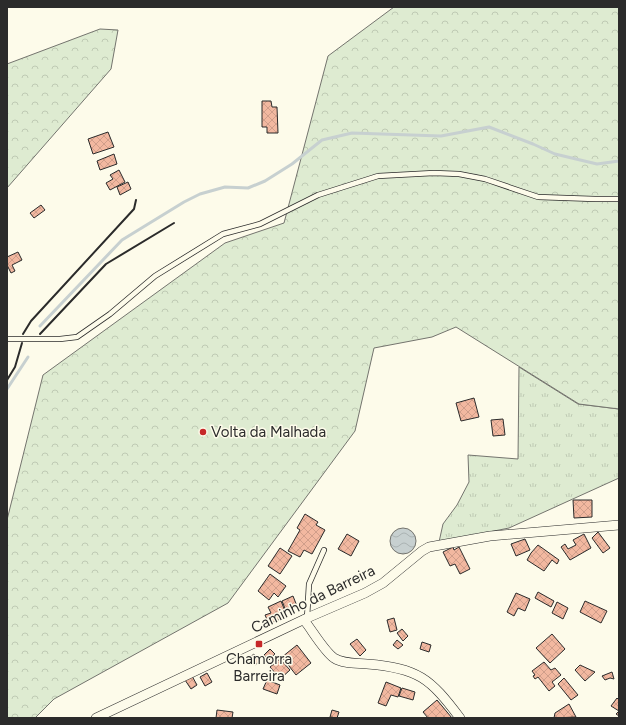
<svg xmlns="http://www.w3.org/2000/svg" width="626" height="725" font-family="Figtree,sans-serif">
<defs>
<pattern id="grass-tufts" width="24" height="20" patternUnits="userSpaceOnUse"><rect width="24" height="20" fill="#deebd1"/><path d="M3 7l-1-3M5 7V3M7 7l1-3M15 17l-1-3M17 17v-4M19 17l1-3" fill="none" stroke="#bfcab4"/></pattern>
<pattern id="forest-crowns" width="20" height="18" patternUnits="userSpaceOnUse"><rect width="20" height="18" fill="#deebd1"/><path d="M2 6a3 3 0 1 1 6 0M12 15a3 3 0 1 1 6 0" fill="none" stroke="#bfcab4"/></pattern>
<pattern id="water-waves" width="16" height="10" patternUnits="userSpaceOnUse"><rect width="16" height="10" fill="#c7d0d0"/><path d="M0 5q4-4 8 0t8 0" fill="none" stroke="#abb3b3"/></pattern>
<pattern id="building-cross-hatch" width="8" height="8" patternUnits="userSpaceOnUse"><rect width="8" height="8" fill="#f2b8a0"/><path d="M0 0l8 8M0 8l8-8" fill="none" stroke="#d09e8a"/></pattern>
</defs>
<rect width="100%" height="100%" fill="#fdfbea"/>
<!-- grass -->
<polygon fill="url(#grass-tufts)" stroke="#74746e" points="519,367 578,404 619,409 619,478 509,528 439,542 443,524 457,505 469,482 468,455 518,459"/>
<!-- forest -->
<g fill="url(#forest-crowns)" stroke="#74746e">
<polygon points="394,7 619,7 619,409 579,404 456,327 432,337 374,348 355,431 228,603 54,699 35,718 7,718 7,520 43,375 225,243 284,223 328,56"/>
<polygon points="100,29 118,30 111,69 7,188 7,64"/>
</g>
<!-- water -->
<circle fill="url(#water-waves)" stroke="#74746e" cx="403" cy="541" r="13"/>
<g fill="none" stroke-linecap="round" stroke-linejoin="round">
<!-- stream -->
<g stroke="#c7d0d0" stroke-width="3">
<polyline points="40,326 122,240 184,202 200,194 225,187 248,188 265,181 292,164 322,140 352,133 441,136 489,127 533,144 555,154 597,164 619,161"/>
<polyline points="7,389 28,357"/>
</g>
</g>
<!-- building -->
<g fill="url(#building-cross-hatch)" stroke="#2b2b2b">
<polygon points="262,101 271,101 272,107 277,107 278,133 267,133 267,127 262,127"/>
<polygon points="108,132 114,147 93,154 88,139"/>
<polygon points="114,154 117,164 100,170 97,161"/>
<polygon points="119,170 125,182 110,190 106,183 113,179 110,175"/>
<polygon points="128,182 131,189 120,195 117,187"/>
<polygon points="41,205 45,210 34,218 30,213"/>
<polygon points="18,252 22,260 12,265 15,271 11,273 7,265 7,257"/>
<polygon points="474,398 479,417 461,421 456,403"/>
<polygon points="503,419 505,435 493,436 491,420"/>
<polygon points="573,500 592,500 592,517 574,518"/>
<polygon points="305,514 318,522 316,525 325,530 312,554 304,550 300,557 288,551 300,530 297,528"/>
<polygon points="598,532 610,548 603,553 592,538"/>
<polygon points="347,534 359,541 351,556 338,549"/>
<polygon points="584,534 591,548 570,560 561,547 565,544 568,549 576,545 573,540"/>
<polygon points="525,539 530,550 516,556 511,544"/>
<polygon points="538,545 559,560 557,564 552,560 544,571 527,560 531,553"/>
<polygon points="453,547 454,550 459,547 470,569 460,574 455,564 450,566 443,552"/>
<polygon points="280,548 292,556 280,574 268,566"/>
<polygon points="270,574 286,586 278,597 274,593 269,600 258,591"/>
<polygon points="538,592 554,601 551,607 535,598"/>
<polygon points="516,593 530,599 525,611 518,608 514,616 507,612"/>
<polygon points="293,596 297,606 286,611 282,601"/>
<polygon points="281,601 287,616 269,624 265,615 271,613 268,607"/>
<polygon points="585,601 607,611 601,623 580,612"/>
<polygon points="557,602 568,608 563,619 552,613"/>
<polygon points="394,618 397,630 390,632 387,620"/>
<polygon points="402,629 408,636 403,641 397,633"/>
<polygon points="552,634 565,649 550,663 536,648"/>
<polygon points="357,639 366,650 360,656 350,644"/>
<polygon points="397,640 403,645 398,649 393,645"/>
<polygon points="422,642 431,645 429,652 420,649"/>
<polygon points="297,645 311,663 296,675 282,657"/>
<polygon points="270,649 275,654 269,660 264,655"/>
<polygon points="254,654 260,661 255,665 250,657"/>
<polygon points="280,659 290,670 280,679 270,667"/>
<polygon points="544,662 551,670 555,668 561,675 552,682 555,686 549,691 538,677 535,679 533,676 535,675 532,671"/>
<polygon points="580,665 595,672 585,681 575,670"/>
<polygon points="612,672 614,679 610,678 605,680 602,676"/>
<polygon points="207,673 212,682 205,686 200,677"/>
<polygon points="192,676 197,685 191,689 185,680"/>
<polygon points="564,678 578,695 571,700 558,684"/>
<polygon points="267,680 280,685 277,694 263,689"/>
<polygon points="386,682 401,688 398,697 391,695 386,706 378,703"/>
<polygon points="402,688 415,692 413,700 399,696"/>
<polygon points="617,698 619,700 619,716 616,714 619,711 611,706"/>
<polygon points="437,700 452,718 428,718 423,712"/>
<polygon points="569,704 576,717 554,718 555,713"/>
<polygon points="217,710 233,712 232,718 216,718"/>
<polygon points="332,710 339,712 337,718 330,717"/>
</g>
<g fill="none" stroke-linecap="round" stroke-linejoin="round">
<!-- lane casing -->
<g stroke="#2b2b2b" stroke-width="6">
<g id="lane">
<polyline points="7,339 60,339 77,337 110,314 155,276 223,234 260,224 318,195 378,176 434,173 459,174 485,179 538,197 595,199 619,199"/>
<polyline points="307,618 309,584 324,550"/>
</g>
</g>
<!-- street casing -->
<g stroke="#2b2b2b" stroke-width="10">
<g id="street">
<path d="M 304,620 C 312,630 324,651 334,658 C 343,664 357,663 367,664 C 418,668 430,678 460,718"/>
<polyline points="96,718 307,618 365,593 383,583 422,551 429,547 490,536 619,525"/>
</g>
</g>
<!-- lane -->
<use href="#lane" stroke="#fdfbea" stroke-width="4.5"/>
<!-- street -->
<use href="#street" stroke="#fdfbea" stroke-width="9"/>
<!-- wall -->
<g stroke="#2b2b2b" stroke-width="2">
<polyline points="23,334 31,321 134,209 136,200"/>
<polyline points="40,334 106,264 174,223"/>
<polyline points="7,380 15,367 22,343"/>
</g>
</g>
<!-- markers -->
<g fill="#c62828" stroke="#fdfbea" stroke-width="1.5">
<circle cx="203" cy="432" r="4"/>
<rect x="255" y="640" width="8" height="8" rx="2"/>
</g>
<g text-anchor="middle" stroke-width="3" stroke-linejoin="round" paint-order="stroke">
<!-- poi labels -->
<g font-size="15" fill="#2b2b2b" stroke="#fdfbea" text-anchor="start">
<text x="211" y="437">Volta da Malhada</text>
<text x="259" y="664" text-anchor="middle">Chamorra<tspan x="259" dy="17">Barreira</tspan></text>
</g>
<!-- street labels -->
<g font-size="15" fill="#2b2b2b" stroke="#fdfbea">
<text transform="translate(313 599) rotate(-26)" y="5">Caminho da Barreira</text>
</g>
</g>
<!-- border -->
<rect width="626" height="725" fill="none" stroke="#2b2b2b" stroke-width="16"/>
</svg>
